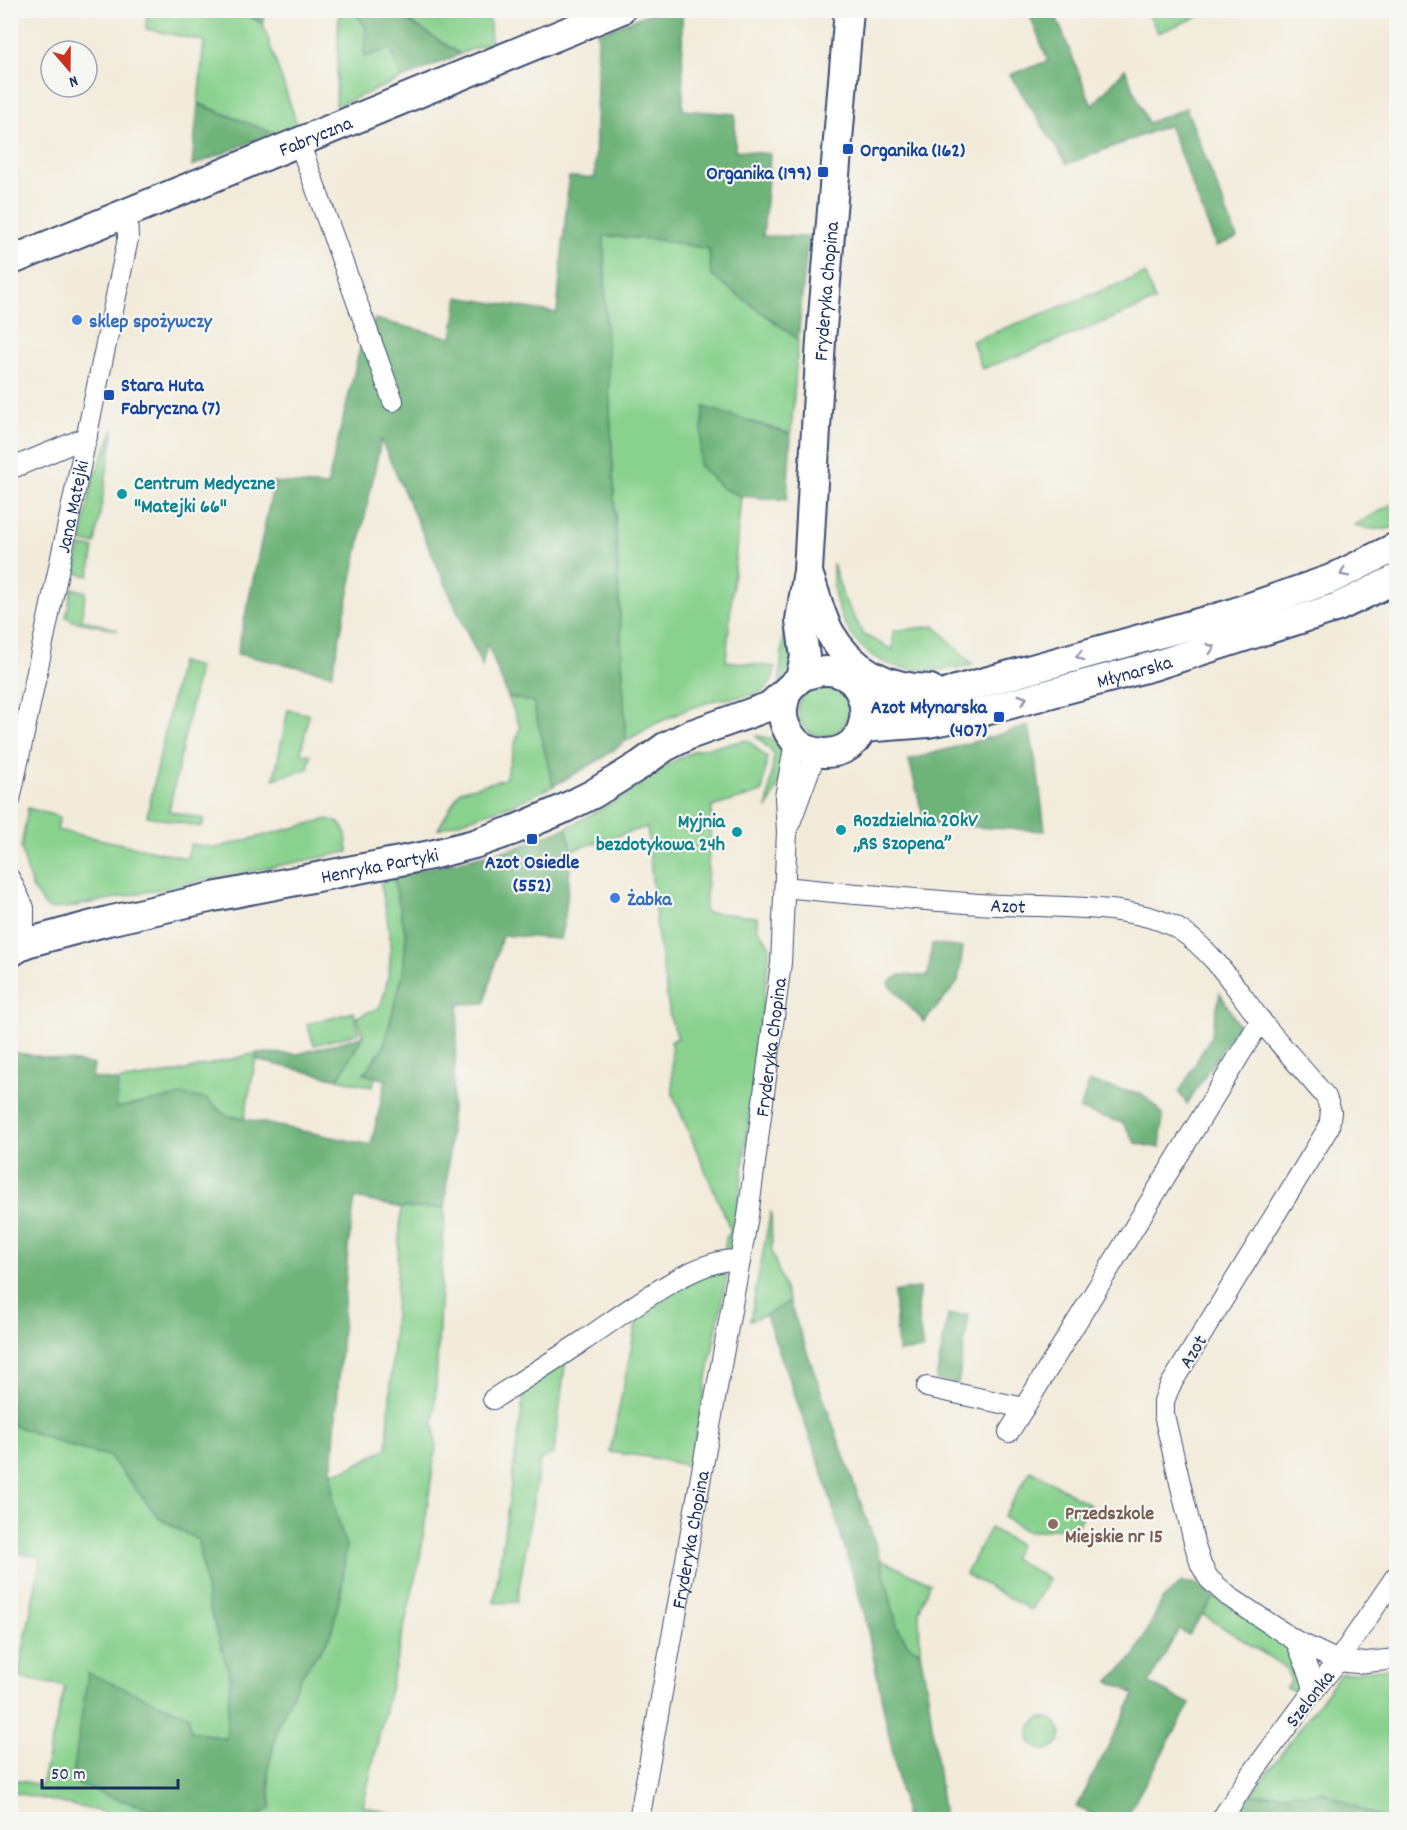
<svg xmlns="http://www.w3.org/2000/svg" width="1407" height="1830" font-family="Dekko,sans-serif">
<rect width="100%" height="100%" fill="#f6f6f2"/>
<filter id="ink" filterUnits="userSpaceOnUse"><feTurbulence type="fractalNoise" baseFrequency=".0167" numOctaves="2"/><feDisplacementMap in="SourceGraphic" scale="12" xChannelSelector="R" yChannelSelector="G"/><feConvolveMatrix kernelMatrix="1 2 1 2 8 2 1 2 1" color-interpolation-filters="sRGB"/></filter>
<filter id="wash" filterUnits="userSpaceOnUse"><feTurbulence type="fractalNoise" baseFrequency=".008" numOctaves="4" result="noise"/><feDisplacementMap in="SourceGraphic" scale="24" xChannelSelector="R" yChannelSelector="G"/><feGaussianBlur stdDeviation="1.35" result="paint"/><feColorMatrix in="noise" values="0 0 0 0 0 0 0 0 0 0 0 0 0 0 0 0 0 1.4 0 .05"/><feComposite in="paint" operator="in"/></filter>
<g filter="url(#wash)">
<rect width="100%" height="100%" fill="#f2ebda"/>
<!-- green -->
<g fill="#89d28e" stroke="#528076" stroke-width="1.5">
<polygon points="147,10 240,11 263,24 297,124 273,133 198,103 204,41 146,29"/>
<polygon points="339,11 354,11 366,28 364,56 391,48 401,79 336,106"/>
<polygon points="393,11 489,11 491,42 460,54"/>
<polygon points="1147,11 1200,11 1202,15 1158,33"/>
<polygon points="604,236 652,239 709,249 711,275 798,339 791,434 704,407 722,488 741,496 726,661 775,667 773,679 767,688 754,695 716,700 688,709 655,724 626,741 606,324"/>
<polygon points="1145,274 1155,301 1039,348 982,369 972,341"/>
<polygon points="114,429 95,544 81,542 93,479"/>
<path d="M 1396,502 L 1396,526 C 1384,532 1368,529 1355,525 Z"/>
<polygon points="80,546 94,548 89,576 75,573"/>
<path d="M 833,563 L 843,597 L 864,635 L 893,650 L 893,631 L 935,626 L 973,665 C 949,669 919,674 895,666 C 850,653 830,606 833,563 Z"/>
<polygon points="72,588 86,592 81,619 118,630 73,621 66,617"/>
<polygon points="784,627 793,628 799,649 779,689"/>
<polygon points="180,662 199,667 169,811 204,819 202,827 147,816"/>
<circle cx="823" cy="711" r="25"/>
<polygon points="508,697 533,701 553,786 512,805 438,829 460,791 505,779 520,727"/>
<polygon points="288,710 309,714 301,753 311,755 308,769 274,779"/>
<path d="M 756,736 C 804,738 779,784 767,809 L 774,754 Z"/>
<polygon points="748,740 767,758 762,792 712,807 705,912 757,917 757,928 770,946 735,1234 690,1466 648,1457 610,1452 638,1315 698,1277 723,1270 726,1238 731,1231 673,1095 671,1041 678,1038 670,1017 657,930 647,827 572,850 566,828 621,798 672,762 696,750"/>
<path d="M 28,808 L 60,817 L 57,830 L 187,858 L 191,844 L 215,848 L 328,819 C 348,823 346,834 348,852 L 65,908 L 50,909 L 44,905 L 32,888 L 21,848 Z"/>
<path d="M 393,876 L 406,936 L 403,974 L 383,1048 L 364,1073 L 375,1077 L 373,1087 L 338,1079 L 363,1036 L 357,1017 L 380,1007 C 398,956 389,929 380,879 Z"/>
<polygon points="354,1012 359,1033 314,1045 307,1024"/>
<polygon points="257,1053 244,1120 225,1115 206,1099 116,1108 118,1081 173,1073"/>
<polygon points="401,1208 445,1208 434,1423 436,1446 420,1558 363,1806 414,1819 254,1820 271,1806 268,1769 279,1723 301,1676 330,1637 342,1587 346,1546 333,1502 332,1473 348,1469 387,1448"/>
<polygon points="771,1211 772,1252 789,1301 766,1315 750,1320"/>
<polygon points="566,1358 554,1453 540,1460 517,1602 494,1603 525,1388"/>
<polygon points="10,1424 72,1447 109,1456 160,1519 198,1540 208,1603 230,1676 227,1739 189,1730 72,1782 119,1800 192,1819 134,1819 11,1792 11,1779 41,1785 65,1686 18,1678 41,1557 11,1552"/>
<polygon points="1031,1470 1090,1505 1077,1526 1028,1532 1003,1517"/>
<polygon points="990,1528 1019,1545 1012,1558 1049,1579 1031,1610 965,1574"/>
<polygon points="881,1560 930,1583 919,1611 920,1652 908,1645 897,1626"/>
<polygon points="1214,1598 1287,1641 1306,1675 1303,1691 1297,1693 1287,1687 1291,1681 1285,1667 1202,1614"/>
<polygon points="1396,1667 1396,1819 1383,1819 1323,1792 1251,1795 1340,1674"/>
<circle cx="1045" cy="1734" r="16"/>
</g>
<!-- forest -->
<g fill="#6eb479" stroke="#44726c" stroke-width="1.5">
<polygon points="240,11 264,11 263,24"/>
<polygon points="354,11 393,11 460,54 401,79 391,48 364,57 366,28"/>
<polygon points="656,11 682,11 683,110 735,114 735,150 770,154 763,236 808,237 798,339 711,275 709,249 652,239 604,236 606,324 626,741 601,759 553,786 533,702 508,697 487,643 482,666 381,440 332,674 237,654 274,482 327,486 360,348 375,319 452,338 458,297 557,313 569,177 595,178 598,33"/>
<polygon points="1028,11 1054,11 1092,106 1125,69 1148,123 1186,108 1237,238 1216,246 1169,125 1067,164 1010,75 1048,61"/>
<polygon points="198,103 198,104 273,133 192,166"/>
<polygon points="704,407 791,434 787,500 741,496 722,488 699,465"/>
<polygon points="1029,726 1038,775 1045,831 925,824 909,760"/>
<polygon points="566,828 572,850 565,917 560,939 502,935 485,1003 459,1004 445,1208 401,1208 355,1198 348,1248 332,1473 333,1502 346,1546 342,1587 330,1637 301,1676 279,1723 268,1769 271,1807 254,1819 192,1819 119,1800 72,1782 88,1673 189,1716 190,1731 226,1739 230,1676 208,1603 198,1540 160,1519 109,1456 72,1447 11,1424 10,1052 94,1065 92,1078 118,1081 116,1108 183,1095 207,1099 225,1115 371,1145 386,1080 364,1074 383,1048 403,974 406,936 393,876 516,848"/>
<polygon points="932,944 963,948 958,982 924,1022 888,983 900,975 928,976"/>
<polygon points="1220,993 1238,1024 1187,1104 1179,1093 1211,1036"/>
<polygon points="363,1036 338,1079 256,1060 257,1053 298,1054"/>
<polygon points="1089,1082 1143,1095 1163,1114 1160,1148 1136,1143 1123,1123 1080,1110"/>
<polygon points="919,1288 918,1317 923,1349 898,1352 894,1292"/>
<polygon points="789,1301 881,1560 897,1626 908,1645 920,1652 928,1694 944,1819 906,1819 865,1616 823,1474 766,1315"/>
<polygon points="948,1315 969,1315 958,1384 936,1380"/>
<polygon points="1182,1582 1197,1584 1214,1598 1188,1635 1179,1629 1149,1683 1190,1704 1125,1819 1102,1819 1077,1807 1135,1694 1109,1681 1136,1654 1162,1600"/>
<polygon points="1323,1792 1383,1819 1234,1819 1251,1795"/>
</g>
</g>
<g filter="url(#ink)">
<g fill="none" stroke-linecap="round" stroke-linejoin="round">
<!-- street casing -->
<g stroke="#3b4b71" stroke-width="22">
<g id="street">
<polyline points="299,142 393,401"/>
<polyline points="10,469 87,437"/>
<path id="s1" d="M 10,800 L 128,239 L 127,212"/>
<polyline points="790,823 816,752"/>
<polyline points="10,879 24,908 24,944"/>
<path d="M 785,887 C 849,894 914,899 979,904 C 1034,908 1135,901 1180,930 C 1215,953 1236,989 1261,1021 C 1282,1047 1305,1072 1326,1097 L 1331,1112 L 1329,1127 L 1170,1386 L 1164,1401 L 1164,1415 L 1194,1542 L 1201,1565 L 1209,1579 L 1228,1596 L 1296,1641 L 1338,1661 L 1357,1663 L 1396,1659"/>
<polyline points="927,1387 1024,1408 1261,1020"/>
<path d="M 493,1399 C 523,1380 553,1361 583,1341 C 618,1318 700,1253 740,1261"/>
<polyline points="1009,1432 1024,1408"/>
<polyline points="1296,1641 1310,1675 1314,1690"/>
<path id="s2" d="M 639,1820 L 748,1216 L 781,963 L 787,832 L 785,797 L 795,742"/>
<polyline points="1221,1820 1245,1783 1314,1690 1338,1661 1396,1576"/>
</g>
</g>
<!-- secondary casing -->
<g stroke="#3b4b71" stroke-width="32">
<g id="secondary">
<path id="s3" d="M 10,261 L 620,10"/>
<path d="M 809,576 C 816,594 820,616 830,633 C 852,671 887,688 930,689"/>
<path d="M 788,690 C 781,707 780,722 792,737 C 799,748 811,752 824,753 C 888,754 873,643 800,678"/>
<path d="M 864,699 C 899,712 923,703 956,690 L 1227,615 L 1331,579 L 1396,547"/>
<path id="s4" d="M 862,728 L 928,723 L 966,716 L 1153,666 L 1338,607 L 1396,579"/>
<path id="s5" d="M 10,953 L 26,943 L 108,921 L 213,897 L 431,855 L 474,844 L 514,830 L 563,809 L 593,794 L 640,765 L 665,747 L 689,735 L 770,706 L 800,678 L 805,657 L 800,620 L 808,571 L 821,340 L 849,10"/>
</g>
</g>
<!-- street -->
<use href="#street" stroke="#fff" stroke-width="20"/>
<!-- secondary -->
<use href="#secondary" stroke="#fff" stroke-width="28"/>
</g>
<!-- one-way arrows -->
<defs><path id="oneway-chevron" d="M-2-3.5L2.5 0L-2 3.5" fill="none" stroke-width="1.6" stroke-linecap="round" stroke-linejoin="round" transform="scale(1.5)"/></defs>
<g stroke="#8d97ae">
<use href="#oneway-chevron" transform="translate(1344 573) rotate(154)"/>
<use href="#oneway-chevron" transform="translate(1211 648) rotate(-17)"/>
<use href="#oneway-chevron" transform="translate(1080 656) rotate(165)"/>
<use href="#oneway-chevron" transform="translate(1023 699) rotate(-16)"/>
</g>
</g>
<!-- markers -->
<g fill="#1a4fb4" stroke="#f6f6f2" stroke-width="2">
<rect x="842" y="143" width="12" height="12" rx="3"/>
<rect x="817" y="166" width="12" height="12" rx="3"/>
<rect x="103" y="389" width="12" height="12" rx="3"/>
<rect x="993" y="711" width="12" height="12" rx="3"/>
<rect x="526" y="833" width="12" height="12" rx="3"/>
</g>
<g fill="#3f7fe0" stroke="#f6f6f2" stroke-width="2">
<circle cx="77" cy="320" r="6"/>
<circle cx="615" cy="898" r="6"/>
</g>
<g fill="#0f9aa8" stroke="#f6f6f2" stroke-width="2">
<circle cx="122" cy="494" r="6"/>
<circle cx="841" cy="830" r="6"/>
<circle cx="737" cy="832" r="6"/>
</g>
<circle fill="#8d6e63" stroke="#f6f6f2" stroke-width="2" cx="1053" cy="1524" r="6"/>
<g text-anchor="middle" stroke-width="4.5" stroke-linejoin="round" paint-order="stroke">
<!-- street labels -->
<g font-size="20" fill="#1b2f5e" stroke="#f6f6f2">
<text dy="7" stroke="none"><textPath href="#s3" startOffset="330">Fabryczna</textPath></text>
<text dy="7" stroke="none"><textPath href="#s5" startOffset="1236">Fryderyka Chopina</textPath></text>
<text dy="7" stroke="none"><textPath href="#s1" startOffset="300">Jana Matejki</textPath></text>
<text dy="7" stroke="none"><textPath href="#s4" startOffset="279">Młynarska</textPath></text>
<text dy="7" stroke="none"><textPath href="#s5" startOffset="381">Henryka Partyki</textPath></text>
<text transform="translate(1008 905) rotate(3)" y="7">Azot</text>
<text dy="7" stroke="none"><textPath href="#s2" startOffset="784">Fryderyka Chopina</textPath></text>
<text transform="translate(1192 1351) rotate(-59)" y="7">Azot</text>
<text dy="7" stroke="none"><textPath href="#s2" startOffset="285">Fryderyka Chopina</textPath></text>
<text transform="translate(1309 1698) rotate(-52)" y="7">Szelonka</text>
</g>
<!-- transit labels -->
<g font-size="20" font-weight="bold" fill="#164399" stroke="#f6f6f2" text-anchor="start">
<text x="860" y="156">Organika (162)</text>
<text x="811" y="179" text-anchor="end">Organika (199)</text>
<text x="121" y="391">Stara Huta<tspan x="121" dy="23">Fabryczna (7)</tspan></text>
<text x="987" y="713" text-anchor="end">Azot Młynarska<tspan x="987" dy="23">(407)</tspan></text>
<text x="532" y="868" text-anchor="middle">Azot Osiedle<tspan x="532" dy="23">(552)</tspan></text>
</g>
<!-- shop labels -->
<g font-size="20" font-weight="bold" fill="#366cbe" stroke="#f6f6f2" text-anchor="start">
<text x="89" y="327">sklep spożywczy</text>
<text x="627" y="905">Żabka</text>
</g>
<!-- culture labels -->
<g font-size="20" font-weight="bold" fill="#0d838f" stroke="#f6f6f2" text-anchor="start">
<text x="134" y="489">Centrum Medyczne<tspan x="134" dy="23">"Matejki 66"</tspan></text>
<text x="853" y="826">Rozdzielnia 20kV<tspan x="853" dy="23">„RS Szopena”</tspan></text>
<text x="725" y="827" text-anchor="end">Myjnia<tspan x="725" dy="23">bezdotykowa 24h</tspan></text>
</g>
<!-- education labels -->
<g font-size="20" font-weight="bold" fill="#785e54" stroke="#f6f6f2" text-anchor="start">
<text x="1065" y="1519">Przedszkole<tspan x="1065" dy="23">Miejskie nr 15</tspan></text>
</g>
</g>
<!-- margin -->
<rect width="1407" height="1830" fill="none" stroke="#f6f6f2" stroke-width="36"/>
<!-- north arrow -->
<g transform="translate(69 69) rotate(160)"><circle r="28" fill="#f6f6f2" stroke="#9ea6b7" stroke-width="1.5"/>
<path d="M0-4.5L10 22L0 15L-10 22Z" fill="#c8321e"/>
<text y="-9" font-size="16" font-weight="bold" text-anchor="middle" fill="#1b2f5e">N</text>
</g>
<!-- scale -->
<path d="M42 1779v9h136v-9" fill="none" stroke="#1b2f5e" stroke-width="3"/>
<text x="51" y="1779" font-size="18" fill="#1b2f5e" stroke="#f6f6f2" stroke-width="4.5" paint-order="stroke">50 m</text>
</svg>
